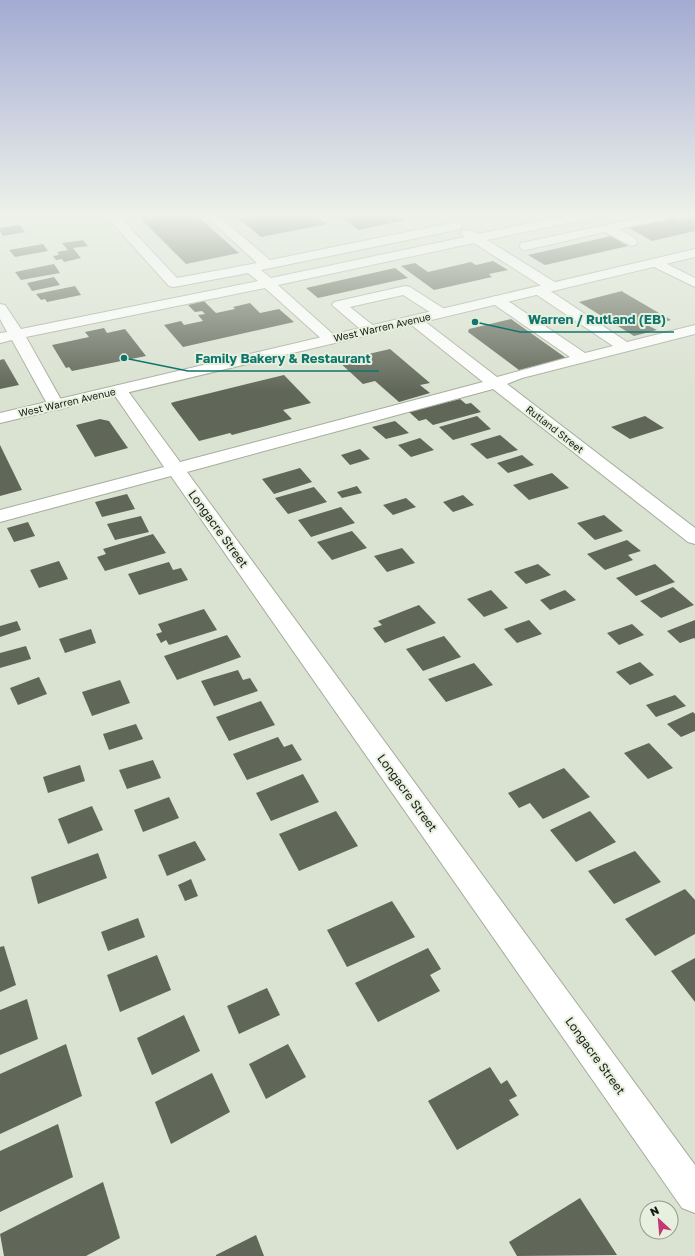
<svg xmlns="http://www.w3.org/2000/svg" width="695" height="1256" font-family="'Golos Text',sans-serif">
<rect width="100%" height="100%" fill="#dae2d1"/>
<!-- building -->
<g fill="#606758">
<polygon points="154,215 196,215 239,253 186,264 139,217"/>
<polygon points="261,215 315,215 327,224 261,237 239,219"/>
<polygon points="338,215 397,215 405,220 359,230"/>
<polygon points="694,216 695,231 652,241 627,227 673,217 678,220"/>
<polygon points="20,225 25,232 3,236 0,231 0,228"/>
<polygon points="611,236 628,246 545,265 528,255"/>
<polygon points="83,240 88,246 73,248 81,258 64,262 62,259 56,260 53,256 59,255 57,252 68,250 62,243"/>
<polygon points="43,244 48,251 15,257 9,250"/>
<polygon points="493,261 508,270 489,274 492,277 434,290 401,266 415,263 428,272 471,262 476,265"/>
<polygon points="54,264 60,273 21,280 15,272"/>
<polygon points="395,268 408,278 318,298 306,288"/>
<polygon points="54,277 60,285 32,291 27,283"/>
<polygon points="75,286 81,295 47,302 45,299 41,300 36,294"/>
<polygon points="622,291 623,292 671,320 649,326 657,330 634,336 579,302"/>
<polygon points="204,301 216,313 235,309 233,307 250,303 260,313 279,309 294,322 183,347 164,325 181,321 184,325 203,321 198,315 205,314 202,311 195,312 188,305"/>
<polygon points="511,319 566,358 519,370 468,332 469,329"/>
<polygon points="104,328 107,333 125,329 146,356 72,371 69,367 66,368 52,345 89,337 85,332"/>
<polygon points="390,349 430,383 420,385 430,393 399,402 375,381 363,384 338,361"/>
<polygon points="4,359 19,385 0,389 0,360"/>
<polygon points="284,375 311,403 283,410 292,419 232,435 230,433 199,441 172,405 171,403 174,402"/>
<polygon points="460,399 466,404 471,403 481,412 433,425 426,419 419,421 409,412"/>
<polygon points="477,416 491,429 453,440 439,427"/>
<polygon points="645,416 664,428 630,439 611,427"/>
<polygon points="100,419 109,421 128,448 95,457 76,425"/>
<polygon points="395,421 409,433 386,439 372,427"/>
<polygon points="500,435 518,450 487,459 470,444"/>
<polygon points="420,438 434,450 411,457 398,445"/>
<polygon points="0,445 22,490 0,496"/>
<polygon points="360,449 370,459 350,465 341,455"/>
<polygon points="522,455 534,465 508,473 497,463"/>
<polygon points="300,468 312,482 274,494 262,479"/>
<polygon points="552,473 569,488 529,500 513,485"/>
<polygon points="357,486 362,493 342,498 337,492"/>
<polygon points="314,487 327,502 288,514 275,498"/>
<polygon points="127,494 135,509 102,517 95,502"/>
<polygon points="463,495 474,505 453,512 443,502"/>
<polygon points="406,498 416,507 393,515 383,505"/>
<polygon points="341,507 355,523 311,537 298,520"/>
<polygon points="604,515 623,531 595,540 577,523"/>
<polygon points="141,516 149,532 115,540 107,524"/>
<polygon points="28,522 35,536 14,542 7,528"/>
<polygon points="352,531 367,548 332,560 317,542"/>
<polygon points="153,534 166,553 105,571 97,557 106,554 103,549"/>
<polygon points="627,540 641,551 628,555 633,560 605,570 587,554"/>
<polygon points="402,548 415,563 387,572 374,556"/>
<polygon points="59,561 68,579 39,588 30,570"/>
<polygon points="169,562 173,570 181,568 188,580 139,595 128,574"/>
<polygon points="538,564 551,575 526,584 514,572"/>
<polygon points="655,564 675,582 636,596 616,578"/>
<polygon points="673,587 694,605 661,618 640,601"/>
<polygon points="491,590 508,608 484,617 467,599"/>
<polygon points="565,590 576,600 550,610 540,600"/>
<polygon points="419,605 436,623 385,643 373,628 382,625 378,621"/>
<polygon points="204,609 217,630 169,645 166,640 161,643 156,634 162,632 158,624"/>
<polygon points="529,620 542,634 517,643 504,629"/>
<polygon points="695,620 695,639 694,638 680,643 667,631"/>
<polygon points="17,621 21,630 0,637 0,626"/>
<polygon points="632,624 644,635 619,645 607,633"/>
<polygon points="91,629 96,643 65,653 59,639"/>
<polygon points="227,635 241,657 177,680 164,656"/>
<polygon points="444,636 461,657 423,671 406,649"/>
<polygon points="26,646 31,659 0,668 0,653"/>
<polygon points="640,662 654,675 630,685 616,672"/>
<polygon points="474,663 493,685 446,702 428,679"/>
<polygon points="238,670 243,680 250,678 258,691 214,706 201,681"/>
<polygon points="39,677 47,694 18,705 10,688"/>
<polygon points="120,680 130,703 92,716 82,692"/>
<polygon points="675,695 686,706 656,717 646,705"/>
<polygon points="261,701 275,725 229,741 216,717"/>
<polygon points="693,712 695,714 695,731 681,737 667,724"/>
<polygon points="136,724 143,739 109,750 103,734"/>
<polygon points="278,737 284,747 292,744 302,760 247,780 233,754"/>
<polygon points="649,743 673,768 648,779 624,753"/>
<polygon points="153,760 161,778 127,789 119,770"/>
<polygon points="80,765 85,781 48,793 43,777"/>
<polygon points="564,768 590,797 543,819 530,803 519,808 508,793"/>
<polygon points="303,774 319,802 271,821 256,793"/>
<polygon points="169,797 179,818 143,832 134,810"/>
<polygon points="92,806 103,830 68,844 58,819"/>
<polygon points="336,811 358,846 299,871 279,834"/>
<polygon points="590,811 616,842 576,862 550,830"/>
<polygon points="195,841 206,860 167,876 158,855"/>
<polygon points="635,851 661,882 614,904 588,871"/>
<polygon points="98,853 107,878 38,904 31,877"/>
<polygon points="191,879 198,896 185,901 178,885"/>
<polygon points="685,889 695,900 695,934 655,956 625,919"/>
<polygon points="392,901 415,937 347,967 327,930"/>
<polygon points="138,918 145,937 108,951 101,932"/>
<polygon points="4,946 16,985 0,992 0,947"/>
<polygon points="428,948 441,969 430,975 440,991 378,1022 355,983"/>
<polygon points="157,955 171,990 120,1012 107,975"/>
<polygon points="695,958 695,1002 671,971"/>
<polygon points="267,988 280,1015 239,1034 227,1006"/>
<polygon points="27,999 38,1039 0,1055 0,1010"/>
<polygon points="184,1015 200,1051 152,1075 137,1038"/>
<polygon points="66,1044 82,1096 0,1134 0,1074"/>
<polygon points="288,1044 306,1077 266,1099 249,1064"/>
<polygon points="490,1067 501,1084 507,1080 517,1096 509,1100 519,1115 457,1150 428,1101"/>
<polygon points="212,1073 230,1112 171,1144 155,1102"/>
<polygon points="58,1124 73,1177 0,1212 0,1151"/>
<polygon points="103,1182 120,1238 86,1256 4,1256 0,1234"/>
<polygon points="580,1198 617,1255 517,1256 509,1242"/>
<polygon points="256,1235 264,1256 216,1256 216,1255"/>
</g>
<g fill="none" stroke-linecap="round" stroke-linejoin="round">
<!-- minor casing -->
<g stroke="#a5ad9c" stroke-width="2">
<g id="minor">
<polygon points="105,215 118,215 177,278 257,263 205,215 218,215 270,260 456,222 460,223 462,226 460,229 456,230 261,270 271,278 465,237 461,233 463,230 471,230 478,234 570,215 592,215 590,218 586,219 487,240 558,284 560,287 558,290 549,290 627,342 695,325 695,334 522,378 507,384 695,528 695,544 688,542 493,389 187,472 695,1165 695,1213 682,1208 171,476 0,522 0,510 164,467 111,390 113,387 119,385 125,387 180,462 483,382 409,323 407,320 409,317 414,316 419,317 497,377 570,357 492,303 490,300 492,297 497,296 502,297 585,353 613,346 534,293 532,290 534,287 543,287 474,243 278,285 335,336 338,339 335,342 330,344 325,342 265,288 26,337 64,405 62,409 56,410 50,409 12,340 0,343 0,333 7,332 0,319 0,304 5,305 21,329 258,281 248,273 174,287 169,286"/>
<polygon points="652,215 669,216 667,219 619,229 636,239 637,242 636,245 631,246 605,232 526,250 521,249 520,246 521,243 526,242"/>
<polygon points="657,259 695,278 695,287 652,266 650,263 652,260"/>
<polygon points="405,286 410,287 446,310 448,313 446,316 441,317 436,316 403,295 350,307 375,327 377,330 375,333 370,334 365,333 332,305 334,302"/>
</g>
</g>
<!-- major casing -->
<g stroke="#a5ad9c" stroke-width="2">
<polygon id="major" points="695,249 695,257 0,423 0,413"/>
</g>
<!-- minor -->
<use href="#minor" fill="#fff" fill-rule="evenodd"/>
<!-- major -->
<use href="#major" fill="#fff" fill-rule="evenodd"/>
</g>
<!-- sky -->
<linearGradient id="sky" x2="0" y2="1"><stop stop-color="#a3abd2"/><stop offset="0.55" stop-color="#eef2ea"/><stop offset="1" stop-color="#eef2ea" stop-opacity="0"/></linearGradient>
<rect width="695" height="391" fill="url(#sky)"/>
<g text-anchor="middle" stroke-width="4" stroke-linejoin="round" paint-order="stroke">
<!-- far-street labels -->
<g font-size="10" fill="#171a14" stroke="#e7f0de">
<text transform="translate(382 327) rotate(-13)" y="4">West Warren Avenue</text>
<text transform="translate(67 402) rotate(-13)" y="4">West Warren Avenue</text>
<text transform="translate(555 429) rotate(38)" y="4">Rutland Street</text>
</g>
<!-- street labels -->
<g font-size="12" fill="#171a14" stroke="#e7f0de">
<text transform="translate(218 529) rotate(54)" y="4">Longacre Street</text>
<text transform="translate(407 793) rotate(54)" y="4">Longacre Street</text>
<text transform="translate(595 1056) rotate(54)" y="4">Longacre Street</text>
</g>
</g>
<!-- callouts -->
<path fill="none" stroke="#0f766e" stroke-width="1.5" d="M475 322L520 332H674M124 358L188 371H379"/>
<g fill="#0f766e" stroke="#e7f0de" stroke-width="1.5">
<circle cx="475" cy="322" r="4"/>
<circle cx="124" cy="358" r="4"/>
</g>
<g font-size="13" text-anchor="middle" font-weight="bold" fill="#0f766e" stroke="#e7f0de" stroke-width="4" stroke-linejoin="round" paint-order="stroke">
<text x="597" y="324">Warren / Rutland (EB)</text>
<text x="283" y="363">Family Bakery &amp; Restaurant</text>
</g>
<!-- north arrow -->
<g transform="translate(659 1220) rotate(334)"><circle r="19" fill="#e7f0de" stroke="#949a8d"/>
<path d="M0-3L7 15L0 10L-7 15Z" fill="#c23872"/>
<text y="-6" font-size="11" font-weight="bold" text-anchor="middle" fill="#171a14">N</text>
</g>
</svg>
